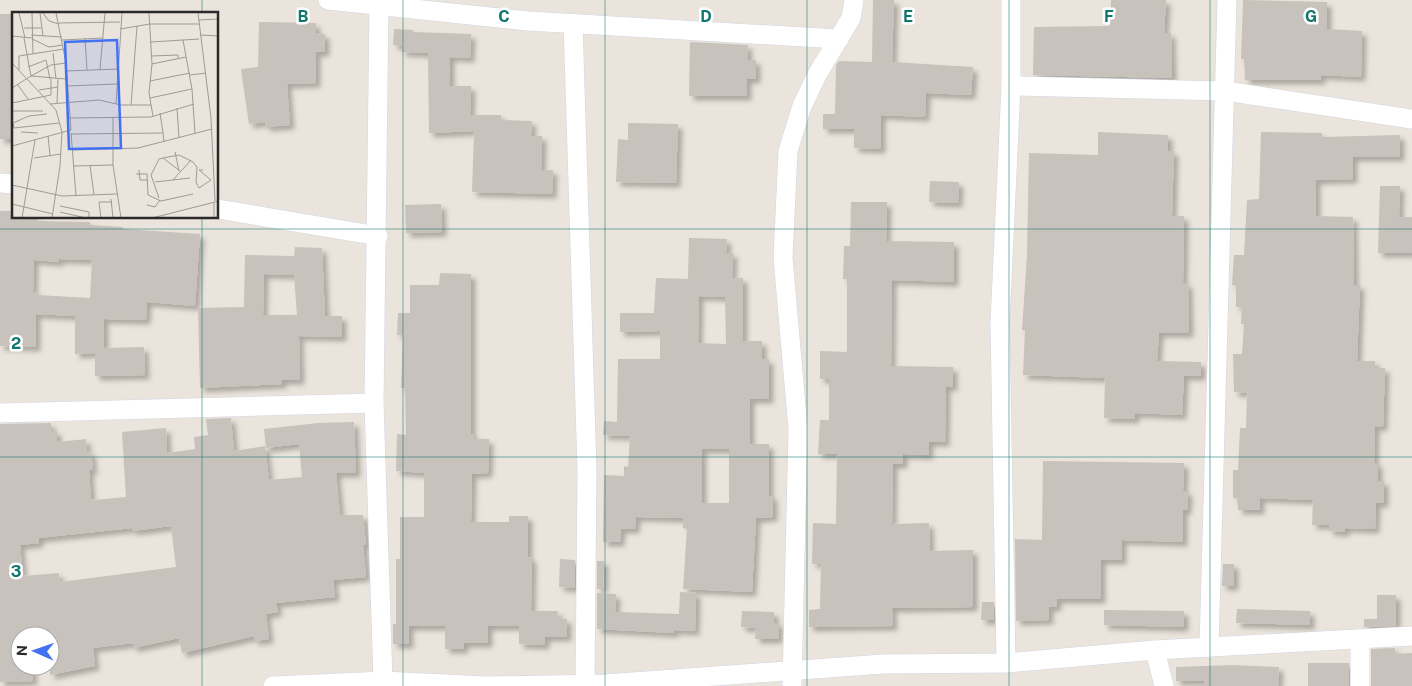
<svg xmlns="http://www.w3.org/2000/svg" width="1412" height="686" font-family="'Public Sans',sans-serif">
<defs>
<filter id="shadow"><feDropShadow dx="4.5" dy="4.5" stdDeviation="2.5" flood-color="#0004"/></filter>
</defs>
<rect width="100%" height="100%" fill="#ebe4dc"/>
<!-- building -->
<g fill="#c7c2bb" fill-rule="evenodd" filter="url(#shadow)">
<polygon points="873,0 894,0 892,62 973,67 971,95 926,93 925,117 881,115 881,149 854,148 854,129 823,129 823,114 835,114 836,65 839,61 872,62"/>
<polygon points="1111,0 1166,0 1164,33 1171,33 1172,78 1033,75 1034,27 1110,26"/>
<polygon points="1243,0 1327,2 1327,29 1362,31 1361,77 1321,75 1321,80 1245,80 1244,59 1241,59"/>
<rect x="0" y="14" width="14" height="125"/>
<polygon points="259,22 316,23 316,33 325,34 325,52 316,52 316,83 287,84 290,125 266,127 265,122 249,124 241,69 258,67"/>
<polygon points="394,29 413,30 413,32 471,34 470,58 450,57 450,86 471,86 470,115 501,115 501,120 532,121 531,136 542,136 541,170 553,170 552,194 472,192 474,131 429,133 428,53 402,52 402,46 393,45"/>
<polygon points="690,42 748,45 747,60 756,60 756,79 747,79 747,96 689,96"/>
<polygon points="628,123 678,124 676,183 616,182 618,139 628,140"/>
<polygon points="1098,132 1168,135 1168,151 1174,151 1172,216 1184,216 1183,283 1188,283 1189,333 1159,333 1157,361 1201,362 1201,376 1184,376 1182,415 1135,413 1135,419 1104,418 1105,378 1023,375 1025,330 1022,330 1027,255 1029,153 1098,155"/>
<polygon points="1261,132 1322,133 1322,137 1400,135 1400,157 1353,157 1353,179 1316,180 1316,216 1353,217 1354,285 1360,285 1357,361 1375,361 1375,368 1385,368 1383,427 1375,426 1374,463 1378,463 1378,481 1384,481 1384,503 1376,503 1375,529 1345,528 1345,532 1329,531 1329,525 1312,525 1313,500 1260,498 1260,510 1238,510 1238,498 1233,498 1233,470 1238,470 1240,428 1246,428 1247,393 1234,392 1233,354 1242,354 1244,324 1241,324 1242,307 1236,307 1236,285 1232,285 1234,255 1244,255 1247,200 1259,199"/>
<polygon points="930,181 959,182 958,203 929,202"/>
<polygon points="1380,186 1400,186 1399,217 1412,217 1412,253 1378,253"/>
<polygon points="851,202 887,202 886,241 954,242 954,282 892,280 891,366 953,367 953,387 946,386 945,442 929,442 929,455 903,454 903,464 893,464 892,524 929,523 930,551 973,550 973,607 892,608 893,626 809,627 809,610 820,609 821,564 812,564 813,523 836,524 837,454 818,454 820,420 829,420 829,379 820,379 820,351 847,352 847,279 843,279 844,246 850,246"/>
<polygon points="441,204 442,232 406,233 405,205"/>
<path d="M 0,211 L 14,211 L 14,218 L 38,218 L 38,221 L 90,222 L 90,225 L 123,227 L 123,229 L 200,234 L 195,306 L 147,302 L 146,320 L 104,319 L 104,348 L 144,347 L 145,375 L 95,376 L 95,353 L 75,354 L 75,316 L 36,314 L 36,347 L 0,346 ZM 59,259 L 92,260 L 90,298 L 37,295 L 37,292 L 33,292 L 34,260 L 59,262 Z"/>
<path d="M 689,238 L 727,239 L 726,253 L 733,253 L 732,278 L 743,278 L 743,341 L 762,341 L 762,359 L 769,359 L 769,399 L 750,399 L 750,444 L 769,444 L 769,496 L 773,496 L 773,517 L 756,518 L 752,592 L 683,589 L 687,529 L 683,528 L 683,518 L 636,517 L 635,529 L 621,529 L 620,542 L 603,542 L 604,475 L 624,476 L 624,466 L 628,467 L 630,436 L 603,435 L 604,421 L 617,422 L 618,359 L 660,359 L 660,331 L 620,332 L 620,313 L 654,313 L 656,278 L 688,279 ZM 699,296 L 725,297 L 726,344 L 698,343 ZM 702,449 L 729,449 L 729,503 L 702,503 Z"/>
<path d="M 295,247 L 322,248 L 325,316 L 342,316 L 342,337 L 299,336 L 300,380 L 282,380 L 282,384 L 200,388 L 198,308 L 244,307 L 245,255 L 294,256 ZM 264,274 L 294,275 L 297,315 L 263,315 Z"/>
<polygon points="440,273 471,274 471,434 474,434 474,439 489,439 488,473 472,474 471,522 509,522 509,516 528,516 528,557 532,558 531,611 558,611 557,618 567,619 567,637 545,637 545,645 519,644 519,626 488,626 488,643 464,643 464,649 445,649 445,626 409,626 409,644 393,644 393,624 396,624 396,559 400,559 400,517 424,517 424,473 396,471 397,434 406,435 405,388 401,388 403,335 397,335 398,313 410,313 410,285 439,285"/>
<path d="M 231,418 L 234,451 L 265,446 L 269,480 L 302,477 L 299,444 L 266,448 L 264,429 L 318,423 L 354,422 L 356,473 L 336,473 L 340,515 L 363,515 L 366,545 L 363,545 L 366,577 L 333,580 L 335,597 L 276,603 L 278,612 L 266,614 L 269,639 L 254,641 L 254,636 L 182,653 L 179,638 L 133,648 L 133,643 L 93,648 L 95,666 L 50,675 L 50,636 L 20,636 L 20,666 L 32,666 L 33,681 L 0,682 L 0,424 L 51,423 L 51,431 L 57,431 L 57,442 L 86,439 L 87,452 L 91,451 L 93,470 L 89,470 L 90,485 L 91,499 L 95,500 L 126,497 L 122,432 L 166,428 L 167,453 L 195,449 L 194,437 L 208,435 L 206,419 ZM 171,526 L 176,567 L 60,582 L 59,573 L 23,576 L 20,545 L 39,543 L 39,538 L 132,528 L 132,531 Z"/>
<polygon points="1043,461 1184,463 1183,491 1188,491 1187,510 1183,510 1183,542 1122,540 1122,560 1101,560 1101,599 1057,599 1057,607 1049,607 1049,620 1016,621 1015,539 1042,540"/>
<polygon points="560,559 575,560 575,588 559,587"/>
<polygon points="597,561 604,561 603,589 597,589"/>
<polygon points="1223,564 1234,564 1234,586 1222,586"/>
<polygon points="680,592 696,593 695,631 674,630 674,633 597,629 597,593 616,594 615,612 679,614"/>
<polygon points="1377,595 1396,595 1396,626 1364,627 1364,619 1377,619"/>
<polygon points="982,602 994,602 994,620 981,620"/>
<polygon points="1237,609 1310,611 1310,625 1236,623"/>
<polygon points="1104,610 1184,611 1184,627 1104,625"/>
<polygon points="742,611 774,612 774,623 779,623 778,639 755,639 756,628 741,627"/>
<polygon points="1395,648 1395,654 1412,653 1412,686 1371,686 1371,649"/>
<rect x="1308" y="663" width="41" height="23"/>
<polygon points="1234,665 1279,667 1278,686 1204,686 1204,681 1176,681 1176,667"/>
</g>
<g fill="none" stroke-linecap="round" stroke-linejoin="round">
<!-- street casing -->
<g stroke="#d1d6e2" stroke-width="20">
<g id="street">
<polyline points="328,0 528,21 839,39"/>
<polyline points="379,5 374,403 383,681"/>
<polyline points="573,23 587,470 585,684"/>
<polyline points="1011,86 1225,91 1412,119"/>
<polyline points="0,183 14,184"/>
<polyline points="218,209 378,236"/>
<polyline points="0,413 374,403"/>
<polyline points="1360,639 1360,686"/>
<polyline points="1209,647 1227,0"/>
<polyline points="1155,650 1412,636"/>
<polyline points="1006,663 1000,323 1011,86 1011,0"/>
<polyline points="273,686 383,681 486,686 605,684 883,664 1006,663 1155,650 1164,686"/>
<polyline points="792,686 798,429 783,258 788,151 802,106 818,73 851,18 854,0"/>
</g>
</g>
<!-- street -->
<use href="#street" stroke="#fff" stroke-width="19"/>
</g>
<!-- grid -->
<path fill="none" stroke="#0f766e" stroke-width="1" stroke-opacity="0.55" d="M 202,0 L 202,14M 403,0 L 403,686M 605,0 L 605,686M 807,0 L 807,686M 1009,0 L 1009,686M 1210,0 L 1210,686M 202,218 L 202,686M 0,229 L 1412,229M 0,457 L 1412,457"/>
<!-- overview -->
<g transform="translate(12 12)">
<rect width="206" height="206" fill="#ebe4dc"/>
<path fill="none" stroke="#9e9a95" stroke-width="1" d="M 7,1 L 13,26M 20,1 L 21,42M 28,1 L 31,24M 31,1 L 37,9 L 47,12M 137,1 L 140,52 L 137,81 L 141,104M 186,1 L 199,106 L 203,189M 186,8 L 207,7M 47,11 L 108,10M 12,16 L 29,16M 108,17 L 138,12 L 187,12M 19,23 L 50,25M 188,23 L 207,24M 0,24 L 20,26M 12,26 L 19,64 L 39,53 L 54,51M 73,26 L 75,58M 20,27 L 37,35 L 51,33M 50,28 L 91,26M 171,28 L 180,77 L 183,121M 139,30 L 187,27M 41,41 L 44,67M 140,44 L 166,43 L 166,47M 0,51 L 44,98 L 50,120 L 48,154 L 40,206M 140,52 L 174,45M 16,55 L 34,48 L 38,67M 88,57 L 93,1M 7,58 L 7,44 L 52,37M 54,59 L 106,57M 178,63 L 194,61M 138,69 L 178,61M 6,73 L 16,87M 54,74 L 105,72M 0,76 L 19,64 L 54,67M 27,78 L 46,75M 138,86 L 180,77M 0,91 L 39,83 L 39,67M 45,91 L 46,67M 38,92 L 87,88 L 109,93 L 139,93M 104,92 L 110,1M 119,93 L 125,14M 165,96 L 167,126M 0,99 L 31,99M 148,101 L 151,121M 101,105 L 101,153 L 109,206M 57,106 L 139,105 L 182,92M 1,111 L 2,116 L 47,111M 1,111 L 17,104 L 35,102M 9,120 L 26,121M 59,121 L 64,184M 59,122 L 151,121 L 152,130M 36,124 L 38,143M 0,134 L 59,118 L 54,51 L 44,1M 60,138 L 126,136 L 200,117M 163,140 L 167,159M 22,146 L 49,142M 151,146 L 167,143 L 181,150 L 185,155 L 184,170 L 187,176 L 199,168 L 187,158 L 191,158M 78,153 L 82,183M 62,154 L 101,153M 127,158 L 128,168 L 136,168M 124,162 L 135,162 L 136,183 L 149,189 L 181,182M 161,168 L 179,148M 143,170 L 178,166M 0,173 L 50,184 L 105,182M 147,186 L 139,163 L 147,147 L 151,146 L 168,159M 99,187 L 101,206M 0,192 L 41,202M 135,193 L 143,195 L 148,188M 48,194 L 77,200 L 77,206M 48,200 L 74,206M 10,206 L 23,128M 89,206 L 87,190 L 100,190M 140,206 L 207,189M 202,206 L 202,190"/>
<path fill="#4271f2" fill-opacity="0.15" stroke="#4271f2" stroke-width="2.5" d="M 105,28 L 109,136 L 57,137 L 53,30 Z"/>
<rect width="206" height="206" fill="none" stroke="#2a2a2a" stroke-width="2.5"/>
</g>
<g font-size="16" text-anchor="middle" font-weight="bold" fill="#0f766e" stroke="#fff" stroke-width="5" stroke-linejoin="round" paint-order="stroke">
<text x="303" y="22">B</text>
<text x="504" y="22">C</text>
<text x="706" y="22">D</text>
<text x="908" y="22">E</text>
<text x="1109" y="22">F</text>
<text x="1311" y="22">G</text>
<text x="16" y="349">2</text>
<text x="16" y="577">3</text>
</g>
<!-- north arrow -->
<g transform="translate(35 651) rotate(272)"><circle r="24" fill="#ffffff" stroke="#aaaaaa"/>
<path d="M0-4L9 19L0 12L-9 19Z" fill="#4271f2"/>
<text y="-8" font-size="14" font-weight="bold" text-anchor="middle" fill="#2a2a2a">N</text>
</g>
</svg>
